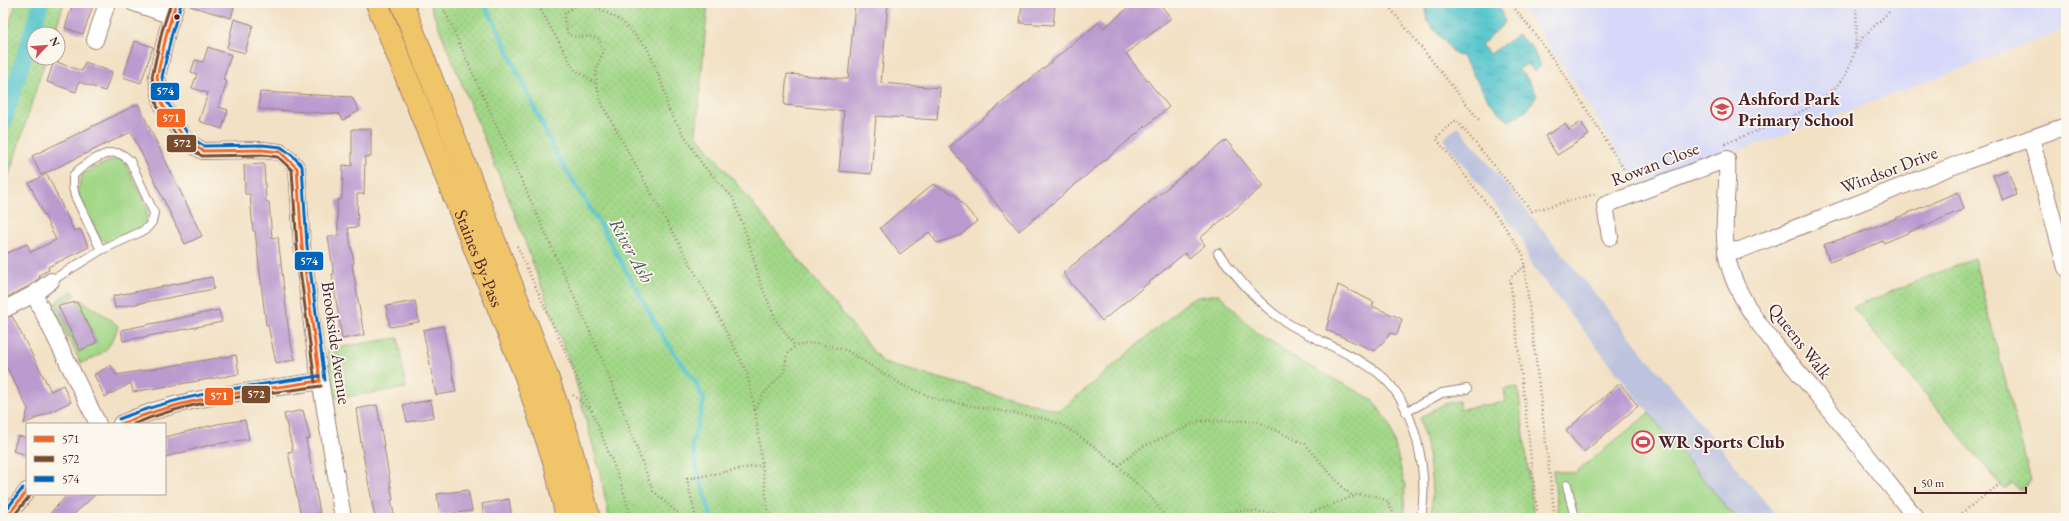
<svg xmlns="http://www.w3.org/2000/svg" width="2069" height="521" font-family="'EB Garamond',serif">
<defs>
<pattern id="grass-dots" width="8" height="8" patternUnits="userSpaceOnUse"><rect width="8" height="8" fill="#a2d788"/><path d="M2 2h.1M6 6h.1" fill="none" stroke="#8db876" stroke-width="1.8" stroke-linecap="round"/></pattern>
<pattern id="water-ripples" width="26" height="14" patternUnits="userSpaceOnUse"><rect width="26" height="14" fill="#58c6ce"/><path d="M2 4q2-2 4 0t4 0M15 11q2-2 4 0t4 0" fill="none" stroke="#4ba0a7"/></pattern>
</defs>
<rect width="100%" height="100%" fill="#fbf7ec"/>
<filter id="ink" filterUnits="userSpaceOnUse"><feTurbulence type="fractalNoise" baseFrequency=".025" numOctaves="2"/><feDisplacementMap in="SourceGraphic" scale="8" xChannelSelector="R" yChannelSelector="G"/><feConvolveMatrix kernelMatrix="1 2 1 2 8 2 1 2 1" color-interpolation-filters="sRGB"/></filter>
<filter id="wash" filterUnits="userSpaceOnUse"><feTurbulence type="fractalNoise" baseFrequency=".012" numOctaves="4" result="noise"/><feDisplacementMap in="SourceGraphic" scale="16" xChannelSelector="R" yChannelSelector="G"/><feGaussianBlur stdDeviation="0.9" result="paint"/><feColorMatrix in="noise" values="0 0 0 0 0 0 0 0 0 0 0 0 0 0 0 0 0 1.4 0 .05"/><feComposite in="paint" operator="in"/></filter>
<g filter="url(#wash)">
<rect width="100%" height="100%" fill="#f2e1c4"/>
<!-- built -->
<polygon fill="#d5d8f9" points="1517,3 2066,3 2066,29 1811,125 1638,186 1581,93 1534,24"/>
<!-- railway -->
<polygon fill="#bdc3de" points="1458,126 1778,518 1735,518 1649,413 1529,262 1523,240 1443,139"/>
<!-- grass -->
<g fill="url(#grass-dots)" stroke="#767b5a">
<polygon points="16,3 64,3 54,34 34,34 34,58 46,58 3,194 3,44"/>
<polygon points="429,3 708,3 696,134 883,363 1060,411 1192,298 1219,294 1257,333 1296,359 1372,399 1390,425 1405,486 1404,518 609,518 601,476 574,375 514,212"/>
<polygon points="1974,258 2031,481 2020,490 2012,483 2004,489 1853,307"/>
<polygon points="398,338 406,388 336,398 327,349"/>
<path d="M 1518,387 L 1534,518 L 1431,518 C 1435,484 1428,451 1420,418 L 1444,404 L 1459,401 L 1460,409 L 1506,402 L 1504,389 Z"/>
</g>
<!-- garden -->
<g fill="#a2d788" stroke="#767b5a">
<polygon points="116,158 124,160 147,208 147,219 144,225 108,243 98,236 77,191 83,173"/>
<path d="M 73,291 L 75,296 L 57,305 L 80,351 L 97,342 L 78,302 L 84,301 C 96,312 108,315 118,326 C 111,349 103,355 81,363 L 53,307 L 61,297 Z"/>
<polygon points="1649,413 1735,518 1559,518 1553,471 1575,473"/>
</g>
<!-- water -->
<polygon fill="url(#water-ripples)" stroke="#51727c" points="1425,3 1496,3 1501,9 1505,23 1481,45 1490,54 1517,35 1529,44 1541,66 1534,72 1528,63 1518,70 1526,77 1537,95 1527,110 1509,121 1491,104 1462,56 1456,55 1427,21"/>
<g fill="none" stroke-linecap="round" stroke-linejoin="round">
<!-- stream -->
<polyline stroke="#58c6ce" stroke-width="4.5" points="483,3 495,23 556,154 597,219 665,340 696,383 704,400 692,445 696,466 712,518"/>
<!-- canal -->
<polyline stroke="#58c6ce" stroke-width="16" points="3,124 41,3"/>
</g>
<g id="blocks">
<!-- building -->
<g fill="#ba9acf">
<polygon points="73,3 94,3 83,34 65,28"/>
<polygon points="191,3 235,3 231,18 190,6"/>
<polygon points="855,3 888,3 881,83 940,88 937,120 876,116 871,174 839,171 844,111 784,105 787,74 848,79"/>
<polygon points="1022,3 1055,3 1053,25 1020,23"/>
<polygon points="1134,3 1159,3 1171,18 1126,54 1169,107 1019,231 949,147 1099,22 1104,28"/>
<polygon points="234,19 253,25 245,53 227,48"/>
<polygon points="135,41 153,47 141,83 123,77"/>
<polygon points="208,47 231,55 223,80 227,81 219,107 228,110 222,129 199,121 208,93 192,88 197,74 191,72 195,60 203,62"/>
<polygon points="54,61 82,71 85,62 112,72 105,91 79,82 76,92 47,82"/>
<polygon points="260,92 352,97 359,111 343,120 339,114 259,109"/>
<polygon points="138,104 202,236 185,244 131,132 41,175 32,156"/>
<polygon points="1581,122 1589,135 1557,155 1545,136 1565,124 1569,130"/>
<polygon points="352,129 371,129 371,157 365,157 364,194 357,194 358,227 348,228 354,263 352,264 364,335 342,339 332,274 334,274 328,237 338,236 337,200 342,199 343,165 352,166"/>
<polygon points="1226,140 1263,186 1200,238 1205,245 1189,258 1185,253 1102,321 1063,273"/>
<polygon points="264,164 266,202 269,202 272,238 278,237 289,334 295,360 276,363 268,325 266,325 255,231 253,231 250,194 245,194 244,165"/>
<polygon points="2008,170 2017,195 2003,201 1993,175"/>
<polygon points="47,174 74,231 80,229 89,247 48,267 49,270 39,275 40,277 29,286 3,299 3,255 27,244 31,252 56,240 29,183"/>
<polygon points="933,184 955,195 977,221 961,235 937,243 929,232 900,254 880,228"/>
<polygon points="1958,192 1964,209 1884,243 1883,241 1830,262 1823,245 1870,229"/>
<polygon points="212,277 214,289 115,308 113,296"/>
<polygon points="1338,285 1374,302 1372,306 1402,319 1397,335 1391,333 1375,351 1326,330"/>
<polygon points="415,301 419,322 390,327 386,306"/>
<polygon points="77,302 97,342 80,351 58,306"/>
<polygon points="219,310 222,322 123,341 121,330"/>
<polygon points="3,316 12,316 51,391 63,385 71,402 24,424 28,409 3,360"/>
<polygon points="443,326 456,392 436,395 423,330"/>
<polygon points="236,355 239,374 133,392 131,383 105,397 94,375 111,365 116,375"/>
<polygon points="1620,383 1638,406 1584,452 1566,431"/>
<polygon points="431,400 434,417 407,422 403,405"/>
<polygon points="377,405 393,500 391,500 395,518 375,518 361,443 356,409"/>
<polygon points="303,410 310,439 306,439 320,513 301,516 288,452 293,451 284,414"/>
<polygon points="245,420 249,439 209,445 165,457 165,437 217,424"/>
<polygon points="18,436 27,438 27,455 13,451"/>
<polygon points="468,490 472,511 440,515 437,494"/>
<polygon points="68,494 96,494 70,518 46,518"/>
<polygon points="509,499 512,518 484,518 482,504"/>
</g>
</g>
</g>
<g filter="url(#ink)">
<use href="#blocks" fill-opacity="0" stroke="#9e8078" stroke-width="1"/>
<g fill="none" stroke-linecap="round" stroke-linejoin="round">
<!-- lane casing -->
<g stroke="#9e8078" stroke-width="10">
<g id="lane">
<path d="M 1218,253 C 1239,279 1260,307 1289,324 C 1317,341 1350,352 1377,372 C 1416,402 1429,473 1421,518"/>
<path d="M 51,281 L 101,250 L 145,230 L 152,222 L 154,213 L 130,161 C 126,157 123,154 117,153 C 105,150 80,167 73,176 L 73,187 L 75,196 L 101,250"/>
<polyline points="1406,412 1442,393 1467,389"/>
<polyline points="1567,485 1575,518"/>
</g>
</g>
<!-- street casing -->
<g stroke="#9e8078" stroke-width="18">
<g id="street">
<polyline points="134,3 172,16"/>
<polyline points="176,3 167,32 157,77 162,104 186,141 203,151 262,150 280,152 290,160 297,168 302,246 316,355 343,518"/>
<polyline points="95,40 107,3"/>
<polyline points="2031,138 2066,268"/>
<path d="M 1610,237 L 1605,205 L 1727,159 C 1729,192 1721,224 1727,256 C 1736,308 1787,357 1819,397 C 1852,437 1884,478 1916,518"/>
<polyline points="1726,251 1740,250 1966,161 2066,126"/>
<polyline points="34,294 98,424"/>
<polyline points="7,308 34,294 51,281"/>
<path d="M 121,424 C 182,395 254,392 320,381"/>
<polyline points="6,518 27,491"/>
</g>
</g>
<!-- highway casing -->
<g stroke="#9e8078" stroke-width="24">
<g id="highway">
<path id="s1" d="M 377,3 L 525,374 L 556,467 L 567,518"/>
<polyline points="402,3 545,371 568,437 589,518"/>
</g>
</g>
<!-- path -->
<g stroke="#9e8078" stroke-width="2.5" stroke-dasharray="1 3" stroke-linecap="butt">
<polyline points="441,3 592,336 623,411 653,491 683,518"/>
<polyline points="537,3 574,69 595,83"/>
<polyline points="1386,3 1479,120"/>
<path d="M 1510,3 C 1556,57 1592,119 1630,179"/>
<polyline points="1856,48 1863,37 1890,11"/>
<path d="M 1725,144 C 1763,127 1826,110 1847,72 C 1857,53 1857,30 1856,9"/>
<polyline points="517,246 592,411"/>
<polyline points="1525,266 1510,278 1538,518"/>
<polyline points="573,395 592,411 622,486 631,518"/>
<path d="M 755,410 L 747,373 L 714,307 L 602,104 C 595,80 592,74 604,51 L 599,39 C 591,34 580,40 568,34 L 564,21 L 565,13 L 576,5 L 593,5 L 620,20 L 647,47 L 663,86 L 668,109 L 702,164 L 733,198 L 747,236 L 761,285 L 776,320 L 795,346"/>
<polyline points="1118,466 1142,447 1200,421 1256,421 1305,444 1344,489 1354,497"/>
<polyline points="696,518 687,479 762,465"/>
<polyline points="769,518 755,410 763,395 784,372 787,355 795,346 816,343 846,350 904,386 939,400 1042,418 1063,425 1099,450 1118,466 1154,501 1166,518"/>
<polyline points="1197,518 1238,510 1303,516 1359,494 1376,496 1387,501 1396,518"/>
<polyline points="1555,518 1523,255 1505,227 1436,138 1456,120 1532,211 1595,194"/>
<polyline points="1955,518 2000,484"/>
</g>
<!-- lane -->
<use href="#lane" stroke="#fff" stroke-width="8"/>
<!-- street -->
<use href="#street" stroke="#fff" stroke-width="16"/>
<!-- highway -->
<use href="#highway" stroke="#f0c469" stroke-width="22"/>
<!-- bus-1 casing -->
<g stroke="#fbf7ec" stroke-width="6">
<g id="bus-1">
<polyline points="176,3 167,32 157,77 162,104 186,141 203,151 262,150 280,152 297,168 302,246 320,381"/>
<path d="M 121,424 C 185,397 252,391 320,381"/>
<polyline points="6,518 27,491"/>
</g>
</g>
<!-- bus-2 casing -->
<g stroke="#fbf7ec" stroke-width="6">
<g id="bus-2">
<polyline points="171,3 162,31 152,77 157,106 182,144 202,156 262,155 278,157 292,170 297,247 315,382"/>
<path d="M 134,424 C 193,399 258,395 321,386"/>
<polyline points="12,518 31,494"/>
</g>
</g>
<!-- bus-3 casing -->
<g stroke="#fbf7ec" stroke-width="6">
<g id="bus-3">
<polyline points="181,4 172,33 162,77 167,102 190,137 204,146 262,145 281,147 293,156 302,166 307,246 325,380"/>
<path d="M 119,419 C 183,393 251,386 319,376"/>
<polyline points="3,514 23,488"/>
</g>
</g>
<!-- bus-1 -->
<use href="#bus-1" stroke="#f26522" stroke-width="3"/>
<!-- bus-2 -->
<use href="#bus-2" stroke="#7a4b2a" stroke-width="3"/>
<!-- bus-3 -->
<use href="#bus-3" stroke="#0065bd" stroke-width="3"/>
</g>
</g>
<!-- icons -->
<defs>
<g id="school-ring" transform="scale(1.15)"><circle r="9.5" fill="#fbf7ec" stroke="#d1495b" stroke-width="1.5"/><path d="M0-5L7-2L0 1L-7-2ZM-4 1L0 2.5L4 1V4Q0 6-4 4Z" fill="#d1495b"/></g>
<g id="stadium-ring" transform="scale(1.15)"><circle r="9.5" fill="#fbf7ec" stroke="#d1495b" stroke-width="1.5"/><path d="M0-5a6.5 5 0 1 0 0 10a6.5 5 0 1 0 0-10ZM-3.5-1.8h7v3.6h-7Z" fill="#d1495b"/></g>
</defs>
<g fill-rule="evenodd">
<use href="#school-ring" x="1722" y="109"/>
<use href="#stadium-ring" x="1643" y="442"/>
</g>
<!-- markers -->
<circle fill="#4a1f2b" stroke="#fbf7ec" stroke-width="1.5" cx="177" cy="17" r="3.5"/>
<g text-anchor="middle" stroke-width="3.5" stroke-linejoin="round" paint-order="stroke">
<!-- poi labels -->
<g font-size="18" font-weight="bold" fill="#4a1f2b" stroke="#fbf7ec" text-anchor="start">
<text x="1738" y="105">Ashford Park<tspan x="1738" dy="21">Primary School</tspan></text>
<text x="1658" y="448">WR Sports Club</text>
</g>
<!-- street labels -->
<g font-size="18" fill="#4a1f2b" stroke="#fbf7ec">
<text transform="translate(1655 164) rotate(-21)" y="6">Rowan Close</text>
<text transform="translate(1889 170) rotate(-21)" y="6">Windsor Drive</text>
<text dy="6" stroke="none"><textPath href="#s1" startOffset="275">Staines By-Pass</textPath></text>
<text transform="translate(1800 341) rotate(52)" y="6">Queens Walk</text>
<text transform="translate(336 343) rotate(82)" y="6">Brookside Avenue</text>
</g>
<!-- water labels -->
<g font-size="19" font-style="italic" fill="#4f5964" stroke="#fbf7ec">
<text transform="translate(632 250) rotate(61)" y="7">River Ash</text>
</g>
</g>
<g stroke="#fbf7ec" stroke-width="1.5">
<rect x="150" y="82" width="30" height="19" rx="4" fill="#0065bd"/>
<rect x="156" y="108" width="30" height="20" rx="4" fill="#f26522"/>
<rect x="166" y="134" width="31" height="19" rx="4" fill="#7a4b2a"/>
<rect x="294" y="251" width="30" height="20" rx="4" fill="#0065bd"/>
<rect x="241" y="385" width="30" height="19" rx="4" fill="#7a4b2a"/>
<rect x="204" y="387" width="30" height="19" rx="4" fill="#f26522"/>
</g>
<g font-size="11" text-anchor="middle" font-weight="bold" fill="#fff">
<text x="165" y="95">574</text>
<text x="171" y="122">571</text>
<text x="182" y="147">572</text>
<text x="309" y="265">574</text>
<text x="256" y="398">572</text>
<text x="219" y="400">571</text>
</g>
<!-- margin -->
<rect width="2069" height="521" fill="none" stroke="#fbf7ec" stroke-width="16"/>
<!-- legend -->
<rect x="26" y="423" width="140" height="72" fill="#fbf7ec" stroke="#b4a19f"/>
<rect x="34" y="436" width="20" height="6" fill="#f26522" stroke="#b4a19f"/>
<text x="62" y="443" font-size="12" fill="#4a1f2b">571</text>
<rect x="34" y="456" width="20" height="6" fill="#7a4b2a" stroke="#b4a19f"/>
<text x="62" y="463" font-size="12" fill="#4a1f2b">572</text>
<rect x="34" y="476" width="20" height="6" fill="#0065bd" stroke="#b4a19f"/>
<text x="62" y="483" font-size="12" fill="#4a1f2b">574</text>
<!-- north arrow -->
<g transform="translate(46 46) rotate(64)"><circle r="19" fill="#fbf7ec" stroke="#b4a19f"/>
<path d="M0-3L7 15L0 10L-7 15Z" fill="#d1495b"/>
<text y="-6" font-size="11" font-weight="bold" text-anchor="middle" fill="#4a1f2b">N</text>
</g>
<!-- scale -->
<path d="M1915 487v6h111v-6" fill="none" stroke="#4a1f2b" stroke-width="2"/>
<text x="1921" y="487" font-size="12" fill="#4a1f2b" stroke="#fbf7ec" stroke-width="3" paint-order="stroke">50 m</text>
</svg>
